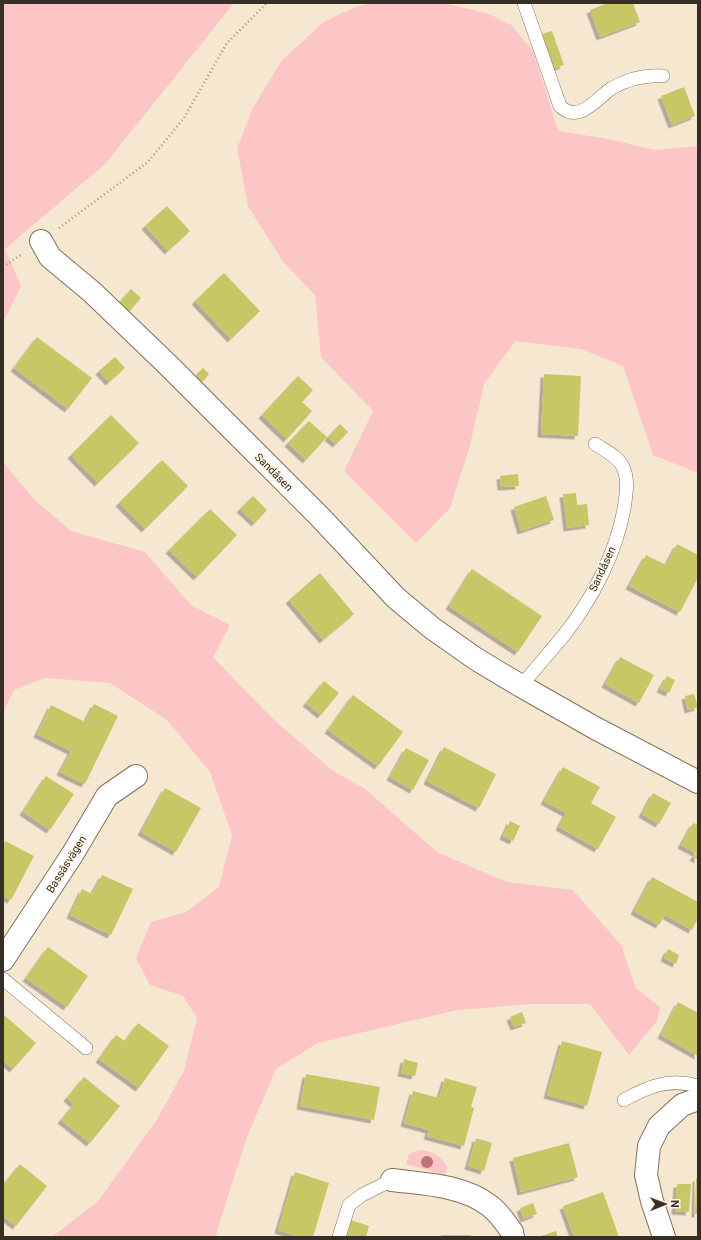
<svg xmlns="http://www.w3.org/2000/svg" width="701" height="1240" font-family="Roboto,sans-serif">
<defs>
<filter id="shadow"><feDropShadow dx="-3.5" dy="3.5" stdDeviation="0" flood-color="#0004"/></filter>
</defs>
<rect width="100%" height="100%" fill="#f6e7d0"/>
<!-- green -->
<g fill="#fdc6c6">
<polygon points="3,3 234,3 105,164 5,249 21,286 3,323"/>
<polygon points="371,3 445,3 489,14 511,25 533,51 558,131 609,139 655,150 698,146 698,473 653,455 623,366 581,349 515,341 484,384 469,449 450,508 416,543 344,471 373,411 321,357 315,295 283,262 248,206 237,148 253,108 282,60 325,21 358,6"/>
<polygon points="3,462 34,499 71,531 145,552 191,605 230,625 213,657 273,719 333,771 364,788 437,852 507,882 573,890 621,945 636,988 660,1007 657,1021 629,1055 590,1004 530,1004 457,1010 318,1043 276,1069 247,1137 220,1221 216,1237 52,1237 98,1201 156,1121 184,1071 197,1018 183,996 150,985 136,958 151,922 186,912 219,887 232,835 210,772 167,720 110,683 45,678 14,690 3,713"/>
<path d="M 420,1150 C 433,1151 440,1155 447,1167 L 445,1175 L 406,1164 L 409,1154 Z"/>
</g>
<!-- building -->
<g fill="#c7c766" filter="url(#shadow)">
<polygon points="608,3 633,3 640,22 600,37 590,10"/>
<polygon points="552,31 564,65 550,70 538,35"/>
<polygon points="684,87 695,116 672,125 661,96"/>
<polygon points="167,206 190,231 168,251 145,226"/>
<polygon points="224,273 260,311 231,339 195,301"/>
<polygon points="131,289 141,298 128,313 118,304"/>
<polygon points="37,337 92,378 68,409 14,368"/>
<polygon points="115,357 125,368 109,382 99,371"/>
<polygon points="203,368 209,374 199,386 192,379"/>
<polygon points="544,374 581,376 578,436 541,434"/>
<polygon points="298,376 313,390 302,402 312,411 287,439 262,415"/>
<polygon points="111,415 139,443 98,483 71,455"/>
<polygon points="309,421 327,437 306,460 288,443"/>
<polygon points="340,424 348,432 336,444 328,437"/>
<polygon points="162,460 188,486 145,529 119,503"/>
<polygon points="518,474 519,486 501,487 500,476"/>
<polygon points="576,493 577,505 587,504 589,525 567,528 563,494"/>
<polygon points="253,496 267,510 255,523 240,509"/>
<polygon points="546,496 554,520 521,531 514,507"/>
<polygon points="210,509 237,535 197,577 169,550"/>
<polygon points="677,544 698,555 698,578 680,612 629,586 646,555 666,565"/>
<polygon points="472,569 542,616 518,652 449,606"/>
<polygon points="320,573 354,614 323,640 289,600"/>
<polygon points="620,657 654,675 639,703 605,684"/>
<polygon points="667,676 675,680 669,693 660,689"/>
<polygon points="324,681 339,693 321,715 306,703"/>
<polygon points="694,694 698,707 688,710 685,696"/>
<polygon points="353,695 403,732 378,766 328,730"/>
<polygon points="94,704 118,716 85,784 60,772 71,751 37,734 51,705 85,722"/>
<polygon points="444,747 496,774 479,808 427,781"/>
<polygon points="406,748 429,760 413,790 390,777"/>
<polygon points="563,767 600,787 591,803 616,817 598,849 559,827 566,813 544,801"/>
<polygon points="46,776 74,794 50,830 23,812"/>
<polygon points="165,788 201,808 176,852 141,832"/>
<polygon points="653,793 671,803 659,824 642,814"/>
<polygon points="510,821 520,826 513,841 503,836"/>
<polygon points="693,823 698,825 698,860 693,857 696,853 681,845"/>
<polygon points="5,841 34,856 11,900 3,896 3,844"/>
<polygon points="102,875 133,889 111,935 70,915 82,889 92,894"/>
<polygon points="652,877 698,902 698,918 692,930 665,915 659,925 634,911"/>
<polygon points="48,947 88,976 67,1007 26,978"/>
<polygon points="668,949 679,955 676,964 664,958"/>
<polygon points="678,1002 698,1013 698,1056 661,1035"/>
<polygon points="522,1012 526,1023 514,1027 510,1017"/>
<polygon points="3,1014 36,1043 13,1069 3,1060"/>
<polygon points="138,1023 169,1046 139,1088 99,1059 116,1035 125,1041"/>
<polygon points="562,1041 602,1052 587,1106 547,1095"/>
<polygon points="404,1059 418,1063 415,1076 401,1073"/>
<polygon points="306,1074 380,1087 374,1120 300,1106"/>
<polygon points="84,1077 120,1106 90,1143 61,1120 74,1104 67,1098"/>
<polygon points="445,1078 477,1087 471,1107 474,1108 464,1146 427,1136 429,1130 404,1123 413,1091 439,1098"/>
<polygon points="476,1138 492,1143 484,1171 468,1166"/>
<polygon points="569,1143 578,1177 521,1192 513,1158"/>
<polygon points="20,1164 47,1186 16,1226 3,1216 3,1182 5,1183"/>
<polygon points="295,1172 329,1183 313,1237 299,1237 278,1230"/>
<polygon points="696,1178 698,1178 698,1214 695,1214"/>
<polygon points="677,1184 691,1184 689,1212 675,1211"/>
<polygon points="603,1192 619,1237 574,1237 563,1206"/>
<polygon points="533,1203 537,1214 524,1219 520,1208"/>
<polygon points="351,1220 369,1226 366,1237 346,1237"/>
<polygon points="556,1231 558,1237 538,1237"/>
<rect x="441" y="1235" width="30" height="2"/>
</g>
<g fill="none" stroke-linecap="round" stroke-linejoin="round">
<!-- service casing -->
<g stroke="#7f715c" stroke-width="14">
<g id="service">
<path d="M 524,3 L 560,106 C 579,125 598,97 612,88 C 628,79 646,75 663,76"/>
<path d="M 521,686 C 535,669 550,652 564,635 C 592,600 616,553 624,509 C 626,495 629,480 623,467 C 618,456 604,450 595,444"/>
<polyline points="3,979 86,1048"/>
<path d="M 624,1100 C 649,1086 669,1078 698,1086"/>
<polyline points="339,1237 349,1205 362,1195 392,1180"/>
</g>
</g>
<!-- minor casing -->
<g stroke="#7f715c" stroke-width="24">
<g id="minor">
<polyline points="41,241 50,257 92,292 168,365 320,517 396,598 432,628 476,659 521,686 595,728 698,782"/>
<polyline points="3,960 72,855 107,796 136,776"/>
<path d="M 392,1180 C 425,1184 463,1185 490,1206 C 499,1213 506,1223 512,1232 L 513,1237"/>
<polyline points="664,1237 652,1201 646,1175 649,1146 659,1126 682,1105 698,1099"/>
</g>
</g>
<!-- path -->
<g stroke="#a09584" stroke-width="2.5" stroke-dasharray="1 3" stroke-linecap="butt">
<polyline points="59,228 148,162 184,118 227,43 267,3"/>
<polyline points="3,267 22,254"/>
</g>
<!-- service -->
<use href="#service" stroke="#fff" stroke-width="13"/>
<!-- minor -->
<use href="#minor" stroke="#fff" stroke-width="22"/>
</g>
<!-- trees -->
<circle fill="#bc7576" cx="427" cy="1162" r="6"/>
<g text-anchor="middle" stroke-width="3.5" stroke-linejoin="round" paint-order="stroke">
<!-- street labels -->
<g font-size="11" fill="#352f26" stroke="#fef5e7">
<text transform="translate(274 472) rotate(45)" y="4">Sandåsen</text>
<text transform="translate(602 569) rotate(-65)" y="4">Sandåsen</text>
<text transform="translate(66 864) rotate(-58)" y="4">Bassåsvägen</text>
</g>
</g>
<!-- border -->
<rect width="701" height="1240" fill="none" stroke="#352f26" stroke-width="8"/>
<!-- north arrow -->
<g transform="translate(665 1204) rotate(89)" stroke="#fef5e7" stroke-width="3" paint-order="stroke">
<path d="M0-3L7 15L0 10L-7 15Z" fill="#352f26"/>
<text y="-6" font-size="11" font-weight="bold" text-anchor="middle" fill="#352f26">N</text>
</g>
</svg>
